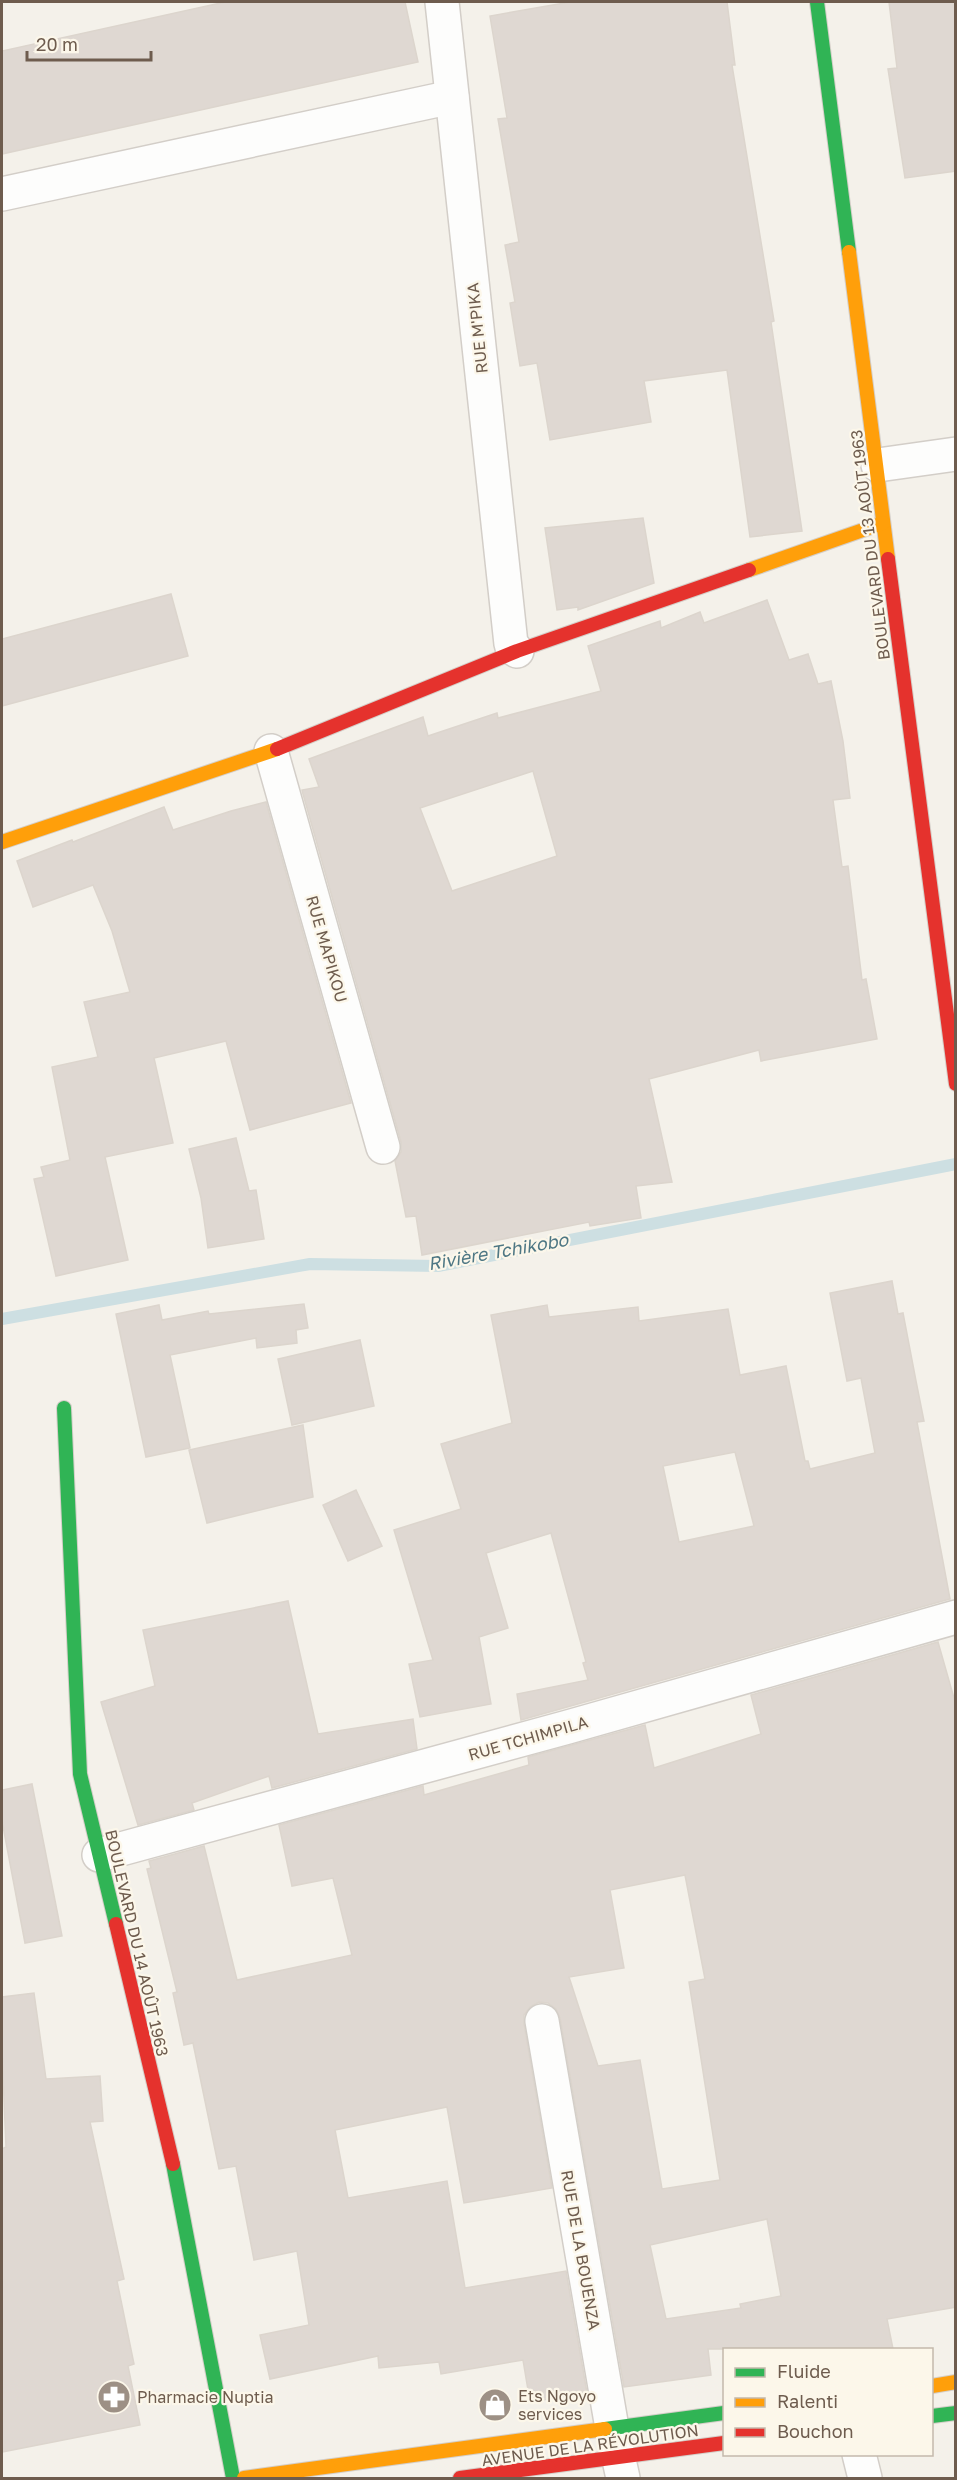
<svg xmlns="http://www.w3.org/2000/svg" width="957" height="2480" font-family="'Golos Text',sans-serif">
<rect width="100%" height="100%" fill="#f4f1ea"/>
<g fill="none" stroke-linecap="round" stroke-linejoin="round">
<!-- stream -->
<polyline stroke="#cddfe2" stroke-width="12" points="2,1319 310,1264 438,1266 956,1164"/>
</g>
<!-- building -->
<g fill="#dfd8d2" stroke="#dcd5cd" stroke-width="1.5" fill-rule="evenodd">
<polygon points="225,2 405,2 418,62 2,154 2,51"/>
<polygon points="570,2 727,2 735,65 732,65 774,321 771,322 802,531 750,537 727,370 644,381 651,422 550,440 537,363 520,366 510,303 515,302 505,245 519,242 498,119 507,118 490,16"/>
<polygon points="889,2 956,2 956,171 905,178 888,69 897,68"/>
<polygon points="643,518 654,583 578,610 578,607 557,610 545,528"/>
<polygon points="171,594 188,656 2,706 2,639"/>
<path d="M 767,600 L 789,660 L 808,654 L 818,684 L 831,681 L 843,741 L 850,798 L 833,800 L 842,867 L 848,866 L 862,980 L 866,979 L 877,1039 L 761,1061 L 759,1050 L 649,1079 L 672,1182 L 636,1186 L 641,1218 L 590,1226 L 589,1222 L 422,1255 L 416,1216 L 406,1217 L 395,1161 L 401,1152 L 401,1142 L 303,794 L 302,790 L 319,787 L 309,759 L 423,717 L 428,736 L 497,713 L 498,718 L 601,691 L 588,646 L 660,621 L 661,628 L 700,612 L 704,623 ZM 533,771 L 557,856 L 452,891 L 420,808 Z"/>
<polygon points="266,802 351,1103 250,1130 226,1041 154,1058 173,1143 105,1157 128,1260 56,1276 34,1179 44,1177 41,1167 70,1160 52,1067 98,1057 84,1002 130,992 112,931 93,885 33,907 17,861 72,840 73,842 164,807 173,830 231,811"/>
<polygon points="236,1138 249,1191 256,1190 264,1239 208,1248 201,1198 189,1149"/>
<path d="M 892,1281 L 898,1314 L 903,1313 L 916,1381 L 924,1421 L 917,1422 L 950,1599 L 521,1720 L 517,1694 L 588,1680 L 583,1663 L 586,1662 L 551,1533 L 486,1553 L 508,1628 L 479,1637 L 491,1704 L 420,1717 L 409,1664 L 433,1660 L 394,1530 L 461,1509 L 441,1444 L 512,1423 L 491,1315 L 547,1305 L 549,1317 L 638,1307 L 639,1321 L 728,1309 L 740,1375 L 786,1366 L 805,1461 L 808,1461 L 810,1469 L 875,1453 L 861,1378 L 847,1381 L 830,1293 ZM 735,1452 L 754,1526 L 679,1542 L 663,1466 Z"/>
<polygon points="304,1304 308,1328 296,1330 297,1343 257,1348 256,1338 170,1355 190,1448 146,1457 116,1314 159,1305 162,1320 208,1311 209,1314"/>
<polygon points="360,1340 374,1406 292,1425 278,1359"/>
<polygon points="303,1425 313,1497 207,1523 189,1450"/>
<polygon points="356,1490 382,1546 348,1561 323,1505"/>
<polygon points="288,1601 318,1734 413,1719 417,1749 272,1788 269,1776 192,1803 194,1810 138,1825 101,1702 155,1686 143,1630"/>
<path d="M 938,1642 L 956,1705 L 956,2307 L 887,2319 L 893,2349 L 708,2349 L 711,2375 L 624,2387 L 560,2018 L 556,2009 L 548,2003 L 539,2002 L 530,2007 L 524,2015 L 524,2024 L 552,2188 L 464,2203 L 447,2107 L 335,2130 L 348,2198 L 447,2181 L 465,2288 L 566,2271 L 587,2393 L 530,2402 L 523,2360 L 441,2374 L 439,2362 L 379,2368 L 378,2356 L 270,2379 L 260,2335 L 309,2325 L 297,2251 L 254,2260 L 236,2166 L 219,2169 L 193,2043 L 184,2045 L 173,1993 L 177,1992 L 147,1869 L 151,1868 L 149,1861 L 204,1846 L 237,1980 L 352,1955 L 333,1878 L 292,1886 L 279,1825 L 423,1786 L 424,1795 L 529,1765 L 528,1757 L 645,1725 L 654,1768 L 761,1734 L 751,1695 ZM 685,1875 L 705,1979 L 689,1982 L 720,2180 L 662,2189 L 640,2060 L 598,2066 L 569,1977 L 624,1968 L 610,1890 ZM 767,2219 L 781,2296 L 740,2304 L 741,2308 L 666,2319 L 650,2245 Z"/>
<polygon points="32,1784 62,1936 25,1943 2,1821 2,1790"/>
<polygon points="34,1993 46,2079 100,2076 103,2121 90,2122 124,2279 117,2281 134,2364 128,2366 140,2425 2,2452 2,2149 6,2147 2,2052 2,1997"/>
</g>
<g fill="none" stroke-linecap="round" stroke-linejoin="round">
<!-- street casing -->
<g stroke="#d3cec8" stroke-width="36">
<g id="street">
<polyline points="442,2 511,644 517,651"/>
<polyline points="2,194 452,97"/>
<polyline points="878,465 956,454"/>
<polyline points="271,751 383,1147"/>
<polyline points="99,1855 568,1727 956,1617"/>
<polyline points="542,2021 612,2428 623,2478"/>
<polyline points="859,2454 865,2478"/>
</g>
</g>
<!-- fast casing -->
<g stroke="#d4cec8" stroke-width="16">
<g id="fast">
<polyline points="817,2 849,252"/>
<polyline points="64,1408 80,1774 116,1924"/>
<polyline points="173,2164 233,2478"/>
<polyline points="932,2416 956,2413"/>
<polyline points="605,2429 724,2413"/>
</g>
</g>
<!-- slow casing -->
<g stroke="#d4cec8" stroke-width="16">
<g id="slow">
<polyline points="849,252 888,559"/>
<polyline points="749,570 883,523"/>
<polyline points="2,842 277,749"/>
<polyline points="932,2386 956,2382"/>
<polyline points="244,2478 605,2429"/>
</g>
</g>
<!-- jam casing -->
<g stroke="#d4cec8" stroke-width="16">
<g id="jam">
<polyline points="888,559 956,1084"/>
<polyline points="277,749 517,651 749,570"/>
<polyline points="116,1924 173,2164"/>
<polyline points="460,2478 724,2443"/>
</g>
</g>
<!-- street -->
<use href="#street" stroke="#fdfdfc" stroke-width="33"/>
<!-- fast -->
<use href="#fast" stroke="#30b455" stroke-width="14"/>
<!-- slow -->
<use href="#slow" stroke="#ff9f0a" stroke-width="14"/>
<!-- jam -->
<use href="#jam" stroke="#e5322d" stroke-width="14"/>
</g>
<!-- icons -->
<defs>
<g id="pharmacy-disc" transform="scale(1.725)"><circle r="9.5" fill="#9d9085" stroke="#fcf7ea"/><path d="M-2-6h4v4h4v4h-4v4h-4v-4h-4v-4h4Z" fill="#fff"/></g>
<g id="shop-disc" transform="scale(1.725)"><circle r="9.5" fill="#9d9085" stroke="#fcf7ea"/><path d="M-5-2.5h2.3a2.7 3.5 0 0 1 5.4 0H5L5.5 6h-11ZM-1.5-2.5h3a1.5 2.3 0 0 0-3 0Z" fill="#fff"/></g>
</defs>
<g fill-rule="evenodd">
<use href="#pharmacy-disc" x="114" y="2397"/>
<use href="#shop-disc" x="495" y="2405"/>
</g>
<g text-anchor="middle" stroke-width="4.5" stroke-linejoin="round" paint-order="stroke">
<!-- street labels -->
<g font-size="16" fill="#6e5c4e" stroke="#fcf7ea">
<text transform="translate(477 328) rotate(-96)" y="6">RUE M'PIKA</text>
<text transform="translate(870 545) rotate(-97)" y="6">BOULEVARD DU 13 AOÛT 1963</text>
<text transform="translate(327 949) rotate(74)" y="6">RUE MAPIKOU</text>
<text transform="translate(528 1738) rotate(-16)" y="6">RUE TCHIMPILA</text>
<text transform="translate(137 1943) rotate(77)" y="6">BOULEVARD DU 14 AOÛT 1963</text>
<text transform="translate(581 2250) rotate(80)" y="6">RUE DE LA BOUENZA</text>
<text transform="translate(590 2445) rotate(-8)" y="6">AVENUE DE LA RÉVOLUTION</text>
</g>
<!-- poi labels -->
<g font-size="16" fill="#6e5c4e" stroke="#fcf7ea" text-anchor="start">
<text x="518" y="2402">Ets Ngoyo<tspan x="518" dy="18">services</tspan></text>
<text x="137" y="2403">Pharmacie Nuptia</text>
</g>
<!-- water labels -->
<g font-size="18" font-style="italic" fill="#4e7784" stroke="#fcf7ea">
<text transform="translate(498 1252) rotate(-10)" y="6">Rivière Tchikobo</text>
</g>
</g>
<!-- border -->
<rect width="957" height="2480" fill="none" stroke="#6e5c4e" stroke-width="6"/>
<!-- legend -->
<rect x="723" y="2348" width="210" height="108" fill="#fcf7ea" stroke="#c3b9ac" stroke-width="1.5"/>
<rect x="735" y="2368" width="30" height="9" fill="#30b455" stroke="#c3b9ac" stroke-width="1.5"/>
<text x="777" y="2378" font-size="18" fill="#6e5c4e">Fluide</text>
<rect x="735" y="2398" width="30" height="9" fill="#ff9f0a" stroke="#c3b9ac" stroke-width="1.5"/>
<text x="777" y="2408" font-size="18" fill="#6e5c4e">Ralenti</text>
<rect x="735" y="2428" width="30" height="9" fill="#e5322d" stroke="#c3b9ac" stroke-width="1.5"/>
<text x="777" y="2438" font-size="18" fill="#6e5c4e">Bouchon</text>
<!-- scale -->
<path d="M27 51v9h124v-9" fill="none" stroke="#6e5c4e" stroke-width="3"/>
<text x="36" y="51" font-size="18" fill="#6e5c4e" stroke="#fcf7ea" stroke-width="4.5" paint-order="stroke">20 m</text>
</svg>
